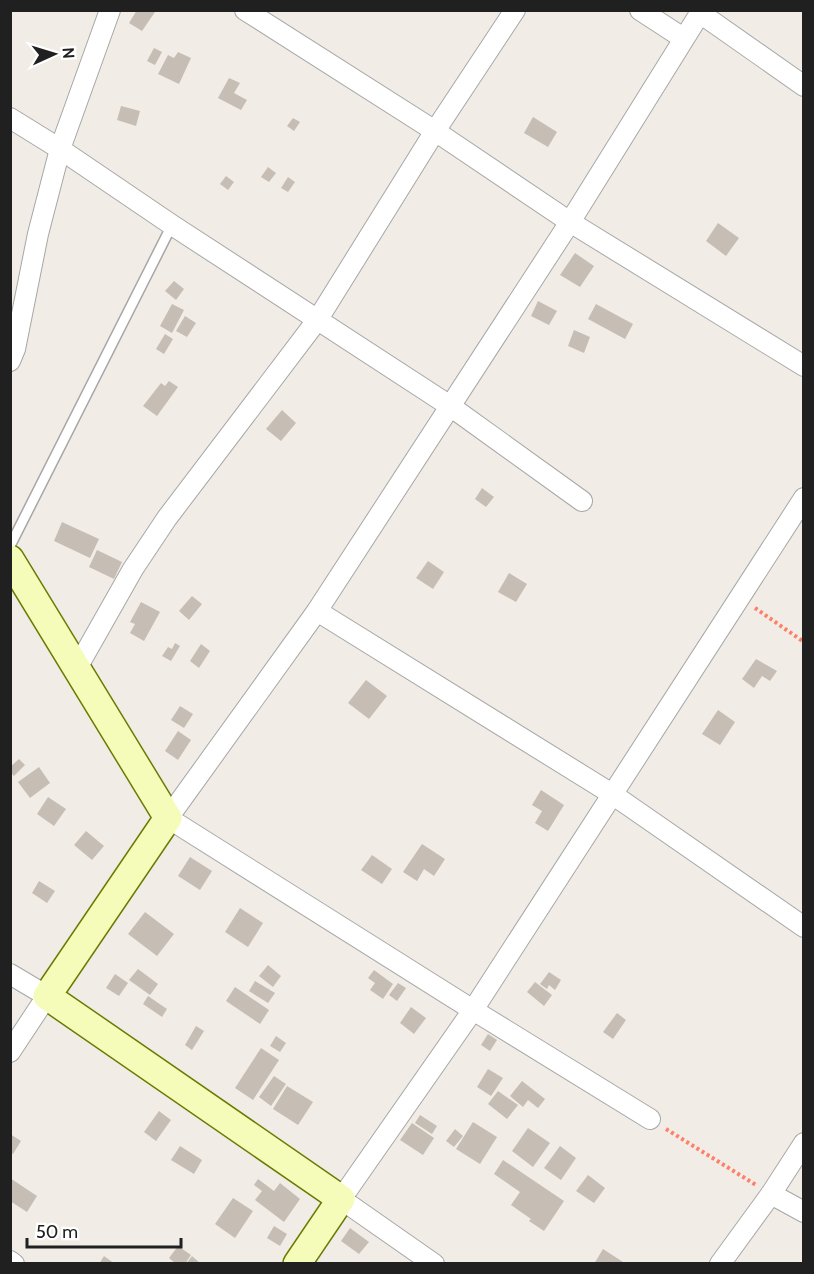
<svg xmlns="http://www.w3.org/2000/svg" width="814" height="1274" font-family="Cabin,sans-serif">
<rect width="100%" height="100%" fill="#f1ede6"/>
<!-- building -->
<g fill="#c6bdb5">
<polygon points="137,10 152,10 155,12 142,31 129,23"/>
<polygon points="154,48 162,52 155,65 147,61"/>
<polygon points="178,52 191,58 179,84 158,74 168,55 174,58"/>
<polygon points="229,78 240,83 234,93 247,100 241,110 218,98"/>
<polygon points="121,106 140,111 136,126 117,120"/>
<polygon points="533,117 557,132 548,147 524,133"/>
<polygon points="293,118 300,122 294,131 287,126"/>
<polygon points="268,167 276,173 269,182 261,177"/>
<polygon points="226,176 234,182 228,190 220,184"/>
<polygon points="288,177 295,182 288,192 281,188"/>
<polygon points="718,223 739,238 726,256 706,241"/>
<polygon points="575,253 594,266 580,287 560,275"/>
<polygon points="174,281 184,289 176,300 165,291"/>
<polygon points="538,301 557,311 549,325 531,316"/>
<polygon points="172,304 184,310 172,333 160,326"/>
<polygon points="596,304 633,324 625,339 588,319"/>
<polygon points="185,316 196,323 187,337 176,331"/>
<polygon points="574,330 590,337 584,353 568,346"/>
<polygon points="165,334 173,339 164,354 156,349"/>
<polygon points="169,381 178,387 157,416 143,406 161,383 165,386"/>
<polygon points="282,410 296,423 281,441 266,429"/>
<polygon points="482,488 494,497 486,507 475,499"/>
<polygon points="62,522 99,539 90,558 54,541"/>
<polygon points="97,550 122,562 114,579 89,567"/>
<polygon points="428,561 444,572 433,589 416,578"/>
<polygon points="509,573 527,584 516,602 498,592"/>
<polygon points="192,596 202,604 189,620 179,611"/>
<polygon points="141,602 160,612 144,641 130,633 135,624 130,622"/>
<polygon points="175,643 180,646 171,661 162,656 168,647 172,649"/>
<polygon points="201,644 210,651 199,668 190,661"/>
<polygon points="756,659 777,671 770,681 762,676 754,688 742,679"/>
<polygon points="366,680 387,696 369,719 348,703"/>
<polygon points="180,706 193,714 184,728 171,720"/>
<polygon points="718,710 735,722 720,745 702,734"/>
<polygon points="178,731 191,740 178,760 165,751"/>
<polygon points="19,759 25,765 14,776 10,772 10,767"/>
<polygon points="39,767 50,783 30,798 18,782"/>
<polygon points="541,790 564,805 548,831 535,823 542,811 532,805"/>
<polygon points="48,797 66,809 54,826 37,814"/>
<polygon points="86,831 104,846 92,860 74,845"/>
<polygon points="422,844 445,859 434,876 424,869 417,881 403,872"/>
<polygon points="372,855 392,869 382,884 361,870"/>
<polygon points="190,857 212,871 200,890 178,876"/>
<polygon points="39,881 55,891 47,903 32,893"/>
<polygon points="240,908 263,923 248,947 225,932"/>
<polygon points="145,912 174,934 157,956 128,934"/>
<polygon points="268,965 281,976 273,987 259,976"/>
<polygon points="138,969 158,984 150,995 129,980"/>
<polygon points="374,970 393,984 383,999 370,990 375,983 368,978"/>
<polygon points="549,972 561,980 555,990 549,985 547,989 540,984"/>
<polygon points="115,974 128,983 119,996 106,988"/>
<polygon points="255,981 275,993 268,1003 249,991"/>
<polygon points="535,982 552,995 544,1006 527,992"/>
<polygon points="398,983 406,988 397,1001 389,995"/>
<polygon points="235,987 269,1010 260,1024 226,1001"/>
<polygon points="148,996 167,1009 162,1017 143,1004"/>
<polygon points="411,1007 426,1018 414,1034 400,1023"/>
<polygon points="617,1013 626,1020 613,1039 603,1032"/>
<polygon points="196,1026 204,1031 192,1050 185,1045"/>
<polygon points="488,1034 497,1040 490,1051 481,1045"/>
<polygon points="276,1036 286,1043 280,1052 270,1046"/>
<polygon points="261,1048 279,1060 253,1100 235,1088"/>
<polygon points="488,1069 503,1078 491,1096 477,1087"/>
<polygon points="274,1076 286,1084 271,1106 259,1097"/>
<polygon points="522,1081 545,1099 538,1108 528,1100 523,1107 510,1096"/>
<polygon points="287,1086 313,1102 298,1125 273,1109"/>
<polygon points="498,1091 518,1105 507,1119 488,1104"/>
<polygon points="159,1111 171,1120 156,1141 144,1132"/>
<polygon points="420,1115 437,1126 432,1134 415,1123"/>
<polygon points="473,1122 497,1137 480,1164 456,1149"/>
<polygon points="412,1123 434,1138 423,1155 400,1140"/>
<polygon points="528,1128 550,1143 533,1167 512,1151"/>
<polygon points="455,1129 463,1136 454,1147 446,1141"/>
<polygon points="10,1134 21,1141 13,1154 10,1152"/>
<polygon points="180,1146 202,1160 194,1174 171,1160"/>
<polygon points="560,1146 576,1158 561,1180 544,1168"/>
<polygon points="503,1160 564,1201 544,1231 529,1221 531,1219 511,1205 520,1192 494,1174"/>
<polygon points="588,1175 605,1188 594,1203 576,1191"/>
<polygon points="10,1178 37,1196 27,1212 10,1201"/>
<polygon points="258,1179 274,1191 280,1183 300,1199 284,1222 255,1200 262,1191 254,1185"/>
<polygon points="233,1198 253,1211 235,1238 215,1224"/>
<polygon points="274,1226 287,1234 280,1246 267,1238"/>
<polygon points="350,1228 369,1242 359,1254 341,1241"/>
<polygon points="178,1246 191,1255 185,1264 176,1264 169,1258"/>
<polygon points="603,1249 626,1264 594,1264"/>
<polygon points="104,1256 115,1264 99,1264"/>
<polygon points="192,1256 201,1264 186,1264"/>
</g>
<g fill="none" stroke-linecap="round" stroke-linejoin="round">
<!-- lane casing -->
<g stroke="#a7a7a7" stroke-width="12">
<polyline id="lane" points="10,546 172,225"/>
</g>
<!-- street casing -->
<g stroke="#a7a7a7" stroke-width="22">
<g id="street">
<polyline points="245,10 435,131 570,222 804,366"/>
<polyline points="640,10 683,38"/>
<polyline points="700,13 804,86"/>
<polyline points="10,118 60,149 172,225 450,406 582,501"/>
<polyline points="10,361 15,349 38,234 60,149 110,10"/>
<polyline points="317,611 612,794 804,927"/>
<polyline points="76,666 82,659 133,569 167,518 318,319 435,131 515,10"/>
<polyline points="10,974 47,996 10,1052"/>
<polyline points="650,1119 473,1010 168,818 317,611 570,222 702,10"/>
<polyline points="771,1194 804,1212"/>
<polyline points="10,1261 14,1264"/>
<polyline points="434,1264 341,1199 473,1010 804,498"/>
<polyline points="720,1264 771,1194 804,1143"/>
</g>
</g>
<!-- secondary casing -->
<g stroke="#697c02" stroke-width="30">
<polyline id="secondary" points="10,559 168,818 47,996 341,1199 297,1264"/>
</g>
<!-- path -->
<g stroke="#fe8069" stroke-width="4" stroke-dasharray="3 3" stroke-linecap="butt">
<polyline points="755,608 804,642"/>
<polyline points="666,1129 756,1185"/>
</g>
<!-- lane -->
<use href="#lane" stroke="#fff" stroke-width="9"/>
<!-- street -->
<use href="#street" stroke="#fff" stroke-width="20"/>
<!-- secondary -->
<use href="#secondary" stroke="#f5fbb9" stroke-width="27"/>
</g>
<!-- border -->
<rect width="814" height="1274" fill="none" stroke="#202020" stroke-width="24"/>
<!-- north arrow -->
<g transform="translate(54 54) rotate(86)" stroke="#ffffff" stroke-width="4.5" paint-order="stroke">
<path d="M0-4.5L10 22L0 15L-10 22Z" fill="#202020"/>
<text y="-9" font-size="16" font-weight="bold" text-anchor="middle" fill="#202020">N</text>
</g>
<!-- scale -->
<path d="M27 1238v9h154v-9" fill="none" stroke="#202020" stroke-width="3"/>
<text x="36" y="1238" font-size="18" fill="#202020" stroke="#ffffff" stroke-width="4.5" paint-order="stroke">50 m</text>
</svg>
